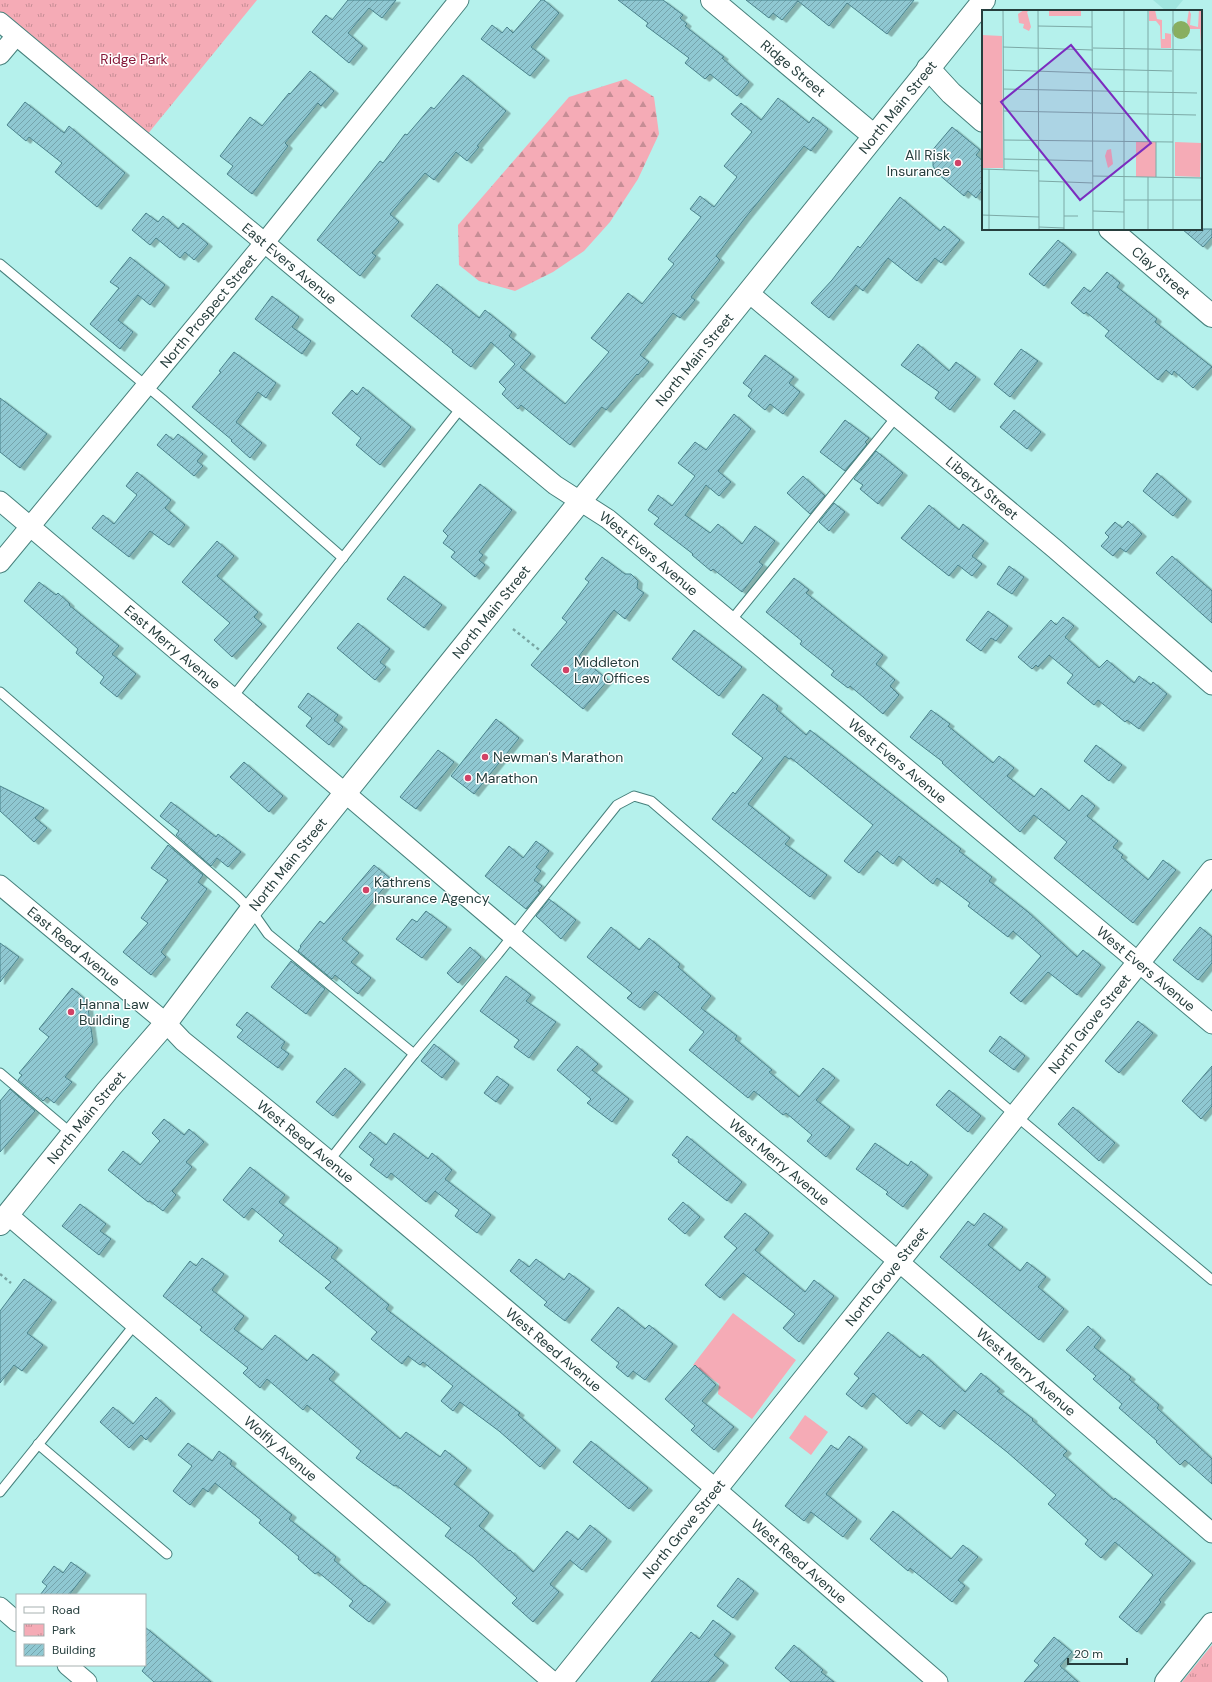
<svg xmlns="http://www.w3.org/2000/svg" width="1212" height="1682" font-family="'DM Sans',sans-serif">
<defs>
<pattern id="forest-firs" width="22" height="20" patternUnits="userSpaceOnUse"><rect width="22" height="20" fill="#f5abb6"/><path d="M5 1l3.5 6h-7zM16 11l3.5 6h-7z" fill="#c68d95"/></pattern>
<pattern id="park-tufts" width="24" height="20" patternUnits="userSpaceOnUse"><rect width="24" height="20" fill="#f5abb6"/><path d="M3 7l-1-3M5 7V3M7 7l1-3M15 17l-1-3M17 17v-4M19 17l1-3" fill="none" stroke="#c68d95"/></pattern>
<pattern id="building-hatch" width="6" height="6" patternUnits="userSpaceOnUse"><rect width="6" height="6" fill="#8fc8d2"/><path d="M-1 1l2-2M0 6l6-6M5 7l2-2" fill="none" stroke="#75a4ac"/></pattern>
<filter id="shadow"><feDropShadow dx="4.5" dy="2.5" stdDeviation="0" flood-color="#0004"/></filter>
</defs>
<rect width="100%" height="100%" fill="#b5f1ec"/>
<!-- built -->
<polygon fill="#a0e5df" points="1153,0 1183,0 1174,11 1166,11"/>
<!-- grass -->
<g fill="#f5abb6">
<polygon points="733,1313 796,1360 752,1419 718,1394 719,1384 693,1365"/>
<polygon points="805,1415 828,1432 811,1455 789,1438"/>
</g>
<!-- forest -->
<polygon fill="url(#forest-firs)" points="626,79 654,97 659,134 638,179 610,222 584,251 553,272 515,291 479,281 459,265 458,225 569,97"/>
<!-- park -->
<g fill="url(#park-tufts)">
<polygon points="0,0 257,0 142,141 0,22"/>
<polygon points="1212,1645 1212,1682 1182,1682"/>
</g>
<!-- building -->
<g fill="url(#building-hatch)" stroke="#4b838c" filter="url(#shadow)">
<polygon points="348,0 396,0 382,18 369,8 348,33 363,46 349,63 312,32 326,15 332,20"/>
<polygon points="541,0 544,0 559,13 531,47 545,58 530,76 481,39 492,25 502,33 507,27 513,33"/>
<polygon points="618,0 663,0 683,15 680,18 687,24 685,26 724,57 722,58 749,82 737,96 710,74 705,79 685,63 689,58 646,26 648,23"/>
<polygon points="746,0 914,0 887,34 847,3 829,26 798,1 782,20 773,13 769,18"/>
<polygon points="310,71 334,91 321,106 318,103 285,143 288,146 252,194 227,174 233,166 220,156 250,117 262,126 289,93 290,94"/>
<polygon points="463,75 506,111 477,146 479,147 467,161 456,152 434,180 425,173 390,214 399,222 372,253 376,256 360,276 317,240 380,161 383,163 405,134 407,135 431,107 434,109"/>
<polygon points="778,98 809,123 813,117 828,129 811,151 804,146 745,218 716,256 720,260 691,297 695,300 680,318 673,313 640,355 649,362 638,375 637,374 606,410 602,407 570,445 521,405 518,409 502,394 506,389 499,382 515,364 491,342 471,367 452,352 453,350 411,316 437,284 479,318 485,310 512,332 509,336 531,354 520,367 565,404 609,352 591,338 628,293 642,304 674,264 668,259 701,217 690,209 700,196 714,207 737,177 724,166 752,132 731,114 741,103 761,120"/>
<polygon points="25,102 64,133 69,126 125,173 97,207 55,172 62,163 29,137 26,141 7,125"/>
<polygon points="952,127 980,150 976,155 983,161 983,189 976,198 968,191 964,196 937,173 933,166 933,156 930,153"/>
<polygon points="900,197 940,231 944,226 960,240 941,263 935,258 917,281 888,258 863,291 856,285 829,318 811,303 832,280 858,246 860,248"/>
<polygon points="146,213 158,222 163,216 178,229 183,223 208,244 194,260 185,252 180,258 156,238 150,245 132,230"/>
<polygon points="1182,229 1212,229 1212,237 1203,247"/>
<polygon points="1058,240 1072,252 1044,286 1029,274"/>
<polygon points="130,257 165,285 150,305 138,295 118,320 133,332 120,349 90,324 119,288 110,282"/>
<polygon points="1107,272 1120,283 1117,287 1157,319 1155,322 1212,367 1193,388 1174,371 1172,375 1166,370 1158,380 1105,336 1109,331 1086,312 1084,314 1071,303 1084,287 1090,292"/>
<polygon points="272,296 299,317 292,327 311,341 302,354 255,319"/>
<polygon points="918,344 949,371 956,362 976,377 950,410 935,398 939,392 901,365"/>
<polygon points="1021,349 1038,361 1010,397 994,384"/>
<polygon points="234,352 276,383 266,398 258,392 236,422 262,443 250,458 231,441 232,440 192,407 221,372 219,371"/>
<polygon points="765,355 794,377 789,383 800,392 783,414 770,404 765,410 748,396 752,390 743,383"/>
<polygon points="363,387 411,427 380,465 356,445 361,438 332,413 352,390 357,395"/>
<polygon points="0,398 47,434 20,468 0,452"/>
<polygon points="1014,410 1041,432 1027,449 1000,427"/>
<polygon points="734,414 751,429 718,471 731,482 719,496 706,485 685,515 710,533 718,524 742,544 755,526 775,541 759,562 763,565 742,592 713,569 711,571 692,555 693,554 654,524 659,518 648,510 658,495 672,506 695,476 678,463 695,442 706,450"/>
<polygon points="845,420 869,438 865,442 867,444 845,471 820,452"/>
<polygon points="166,434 173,440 178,434 203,454 197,461 203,466 194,476 157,445"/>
<polygon points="876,451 903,473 878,504 860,489 863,485 854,479"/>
<polygon points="137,472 171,500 165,508 185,525 169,545 150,531 129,557 92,528 103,515 114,524 137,495 126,486"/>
<polygon points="1157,473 1187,499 1173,516 1143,491"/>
<polygon points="803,476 825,496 810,514 787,493"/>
<polygon points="480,484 512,510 479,552 483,555 479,560 485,565 475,577 451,557 455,552 443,543 448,536 443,531"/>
<polygon points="834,503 845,512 829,531 819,522"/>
<polygon points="929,505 959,530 963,524 984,541 972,556 982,564 972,576 958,565 949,576 901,538"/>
<polygon points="1128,521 1142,534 1126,552 1120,548 1113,556 1101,546 1109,537 1105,533 1115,522 1122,528"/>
<polygon points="217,541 234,556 217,576 258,612 254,617 262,624 232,657 214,640 230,623 182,582"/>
<polygon points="1172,556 1212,591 1212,623 1156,573"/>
<polygon points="602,557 625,574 631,574 638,581 637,588 644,593 625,619 614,610 579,656 608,680 583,709 531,665 567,622 562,618 589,582 585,579"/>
<polygon points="1009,566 1024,577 1012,594 997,584"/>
<polygon points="404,576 442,605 424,628 387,599"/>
<polygon points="794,578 809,590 806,593 883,655 876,664 895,680 890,686 899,695 883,714 850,686 848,688 831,675 834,671 800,644 802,641 766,612"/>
<polygon points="39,582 56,595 58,593 70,604 69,605 119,646 112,654 136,674 117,697 100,683 104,677 76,653 78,649 24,601"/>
<polygon points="988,611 1008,626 996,641 991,638 981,651 966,640"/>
<polygon points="1063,617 1074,626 1065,637 1099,668 1107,660 1134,683 1139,676 1151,685 1153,682 1167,694 1139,729 1127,720 1125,722 1098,700 1094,705 1067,683 1073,675 1049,655 1038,667 1036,665 1032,669 1018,657 1051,620 1056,625"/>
<polygon points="358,623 390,649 380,662 386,667 375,680 337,648"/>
<polygon points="694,630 742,667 719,696 672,659"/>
<polygon points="308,693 338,715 334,720 343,727 329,745 306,726 312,718 298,707"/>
<polygon points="763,694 778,706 776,709 806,735 810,730 961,849 959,851 992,877 989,881 1028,912 1077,957 1083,950 1101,965 1077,995 1048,972 1021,1002 1010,993 1041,956 1013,931 1008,937 968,906 970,903 937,878 933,884 899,856 893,864 877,851 859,873 844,861 873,825 791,758 789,759 785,756 748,804 790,838 785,844 827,875 810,897 712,819 733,792 735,794 763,758 732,734"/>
<polygon points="931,710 950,724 948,726 993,763 999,756 1014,768 1007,776 1034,797 1041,788 1069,811 1082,795 1095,806 1087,816 1118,841 1113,847 1123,855 1121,857 1148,880 1163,860 1176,870 1133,923 1054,858 1067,842 1034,815 1020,832 942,763 943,762 910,737"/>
<polygon points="496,719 519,738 474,794 451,776"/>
<polygon points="1096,745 1122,765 1109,781 1084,761"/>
<polygon points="438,750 454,762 416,809 400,797"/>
<polygon points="244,762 283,796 269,812 230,777"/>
<polygon points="0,786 44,808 35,818 47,828 34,842 0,811"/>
<polygon points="171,802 216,837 218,834 241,852 228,867 217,858 211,866 176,835 179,831 160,816"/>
<polygon points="536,841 549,851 536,867 541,871 534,880 542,886 538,891 540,892 526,909 485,876 509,846 523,858"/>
<polygon points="168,845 203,875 198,882 207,889 161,952 166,957 151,975 123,952 148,923 141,918 168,880 151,868"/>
<polygon points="374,865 391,879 342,939 359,953 351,962 371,978 358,994 335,975 332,979 298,951 301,947 300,946 320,921 324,924"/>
<polygon points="549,899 576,920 561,939 536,916"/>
<polygon points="426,911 447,927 422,958 396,939 412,919 417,922"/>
<polygon points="611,927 639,950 649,938 680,964 678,967 711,996 701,1008 737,1036 735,1039 772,1070 769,1072 799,1097 823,1068 835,1078 816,1100 850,1127 826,1157 807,1141 812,1135 786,1113 783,1115 754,1091 748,1098 689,1050 704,1032 655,991 640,1008 627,998 632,993 587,957"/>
<polygon points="1200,927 1212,937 1212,963 1198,980 1173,960"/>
<polygon points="0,943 19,957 0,982"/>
<polygon points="470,947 481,957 458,983 447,973"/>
<polygon points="291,961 325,989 306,1014 271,987"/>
<polygon points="506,976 531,995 526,1001 556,1022 529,1058 514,1047 519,1040 480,1011"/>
<polygon points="72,988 87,1001 93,1042 65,1077 72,1082 54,1103 47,1097 43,1101 18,1080 22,1075 19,1073 49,1037 39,1029"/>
<polygon points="247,1012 285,1042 281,1048 289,1054 278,1068 237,1037 243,1030 236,1025"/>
<polygon points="1138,1021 1153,1033 1119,1073 1105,1061"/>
<polygon points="1000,1036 1025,1056 1014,1070 989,1051"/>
<polygon points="434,1044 455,1061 442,1078 421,1061"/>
<polygon points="577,1046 598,1064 592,1070 629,1099 612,1122 587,1103 591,1099 557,1070"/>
<polygon points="1212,1066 1212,1106 1201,1119 1182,1101"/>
<polygon points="345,1068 361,1082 333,1116 316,1102"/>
<polygon points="497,1076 509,1085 496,1102 484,1093"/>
<polygon points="10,1089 35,1111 0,1152 0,1101"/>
<polygon points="949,1090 981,1116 968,1132 936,1105"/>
<polygon points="1073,1107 1115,1143 1099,1161 1058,1124"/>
<polygon points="164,1119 184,1135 189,1129 204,1142 186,1162 192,1167 172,1191 176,1195 163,1211 150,1201 148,1202 108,1170 123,1151 140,1165 160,1141 152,1133"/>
<polygon points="370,1132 386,1145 394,1133 428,1159 432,1153 452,1170 445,1179 491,1215 477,1233 455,1216 459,1210 435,1191 426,1202 391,1173 387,1178 370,1165 374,1159 359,1147"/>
<polygon points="687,1136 742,1182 727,1201 678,1162 679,1160 672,1155"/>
<polygon points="875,1143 908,1166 911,1161 928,1175 903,1207 886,1194 888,1192 856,1169"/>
<polygon points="250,1167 285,1195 279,1202 338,1248 331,1257 389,1305 386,1309 520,1413 518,1415 556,1448 540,1467 499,1431 460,1402 453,1411 441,1401 453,1386 423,1362 420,1365 408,1356 402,1364 371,1339 377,1332 325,1288 331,1282 279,1241 284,1235 252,1208 244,1218 223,1200"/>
<polygon points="683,1202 700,1217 685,1234 668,1219"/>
<polygon points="80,1204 106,1224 100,1231 111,1239 99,1255 62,1226"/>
<polygon points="745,1213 769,1233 755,1250 805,1292 814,1280 834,1296 799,1342 783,1328 795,1314 743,1273 720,1298 705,1285 737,1248 724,1237"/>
<polygon points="984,1213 1003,1227 988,1245 1020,1271 1027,1262 1046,1277 1038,1287 1064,1309 1039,1340 940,1257 968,1221 974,1226"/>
<polygon points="202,1258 224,1274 212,1290 244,1316 234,1329 262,1350 275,1335 307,1361 313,1354 335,1372 329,1379 400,1439 406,1432 440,1457 445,1450 467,1468 454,1484 489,1513 479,1526 509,1551 510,1550 533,1572 567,1531 578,1540 590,1525 607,1539 582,1570 570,1560 550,1584 559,1592 533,1622 512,1603 517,1598 473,1557 445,1536 451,1528 396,1485 394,1486 356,1458 361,1451 307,1405 303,1410 267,1379 260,1388 243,1373 248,1368 200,1330 202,1327 163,1296 190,1261 196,1266"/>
<polygon points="519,1259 529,1267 536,1259 564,1280 569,1273 590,1289 565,1321 544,1305 547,1302 510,1271"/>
<polygon points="24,1279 52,1300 27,1333 43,1345 22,1371 14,1365 0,1383 0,1311"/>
<polygon points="618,1307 645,1329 649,1325 673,1344 645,1380 633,1371 628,1377 616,1367 619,1363 591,1340"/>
<polygon points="1088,1326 1101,1338 1094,1347 1131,1377 1129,1379 1159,1405 1157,1408 1212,1459 1212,1484 1185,1460 1180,1465 1156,1442 1157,1441 1119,1408 1122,1404 1093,1379 1096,1376 1066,1350"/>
<polygon points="888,1332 920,1358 923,1354 965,1392 981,1373 1000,1389 997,1391 1033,1419 1032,1420 1067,1451 1063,1455 1114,1500 1115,1498 1191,1561 1159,1600 1161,1602 1137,1632 1119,1617 1153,1575 1115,1542 1101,1558 1085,1544 1088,1540 1048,1504 1056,1495 1007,1452 954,1410 940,1427 919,1410 907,1424 873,1393 862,1407 846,1394 859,1378 854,1374"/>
<polygon points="695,1365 716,1385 702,1401 734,1427 714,1450 691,1430 695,1426 665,1399"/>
<polygon points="156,1397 171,1411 146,1440 141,1435 129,1448 100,1422 113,1407 133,1424"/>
<polygon points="849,1436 863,1447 826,1494 857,1519 843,1537 811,1512 804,1521 785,1506 831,1445 838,1450"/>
<polygon points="591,1441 648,1488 629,1509 573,1462"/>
<polygon points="188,1443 212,1461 219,1451 232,1461 230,1464 292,1515 289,1519 336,1557 334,1560 364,1586 365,1585 386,1602 369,1622 349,1606 353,1601 318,1572 315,1574 298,1559 299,1557 259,1523 261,1520 215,1483 208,1492 203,1488 190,1505 173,1491 192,1466 178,1455"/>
<polygon points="893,1511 951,1559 963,1545 978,1557 958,1580 965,1586 952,1602 910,1568 908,1571 870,1539"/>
<polygon points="71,1562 86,1573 69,1595 40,1595 47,1586 42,1582 54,1566 63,1573"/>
<polygon points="738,1578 754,1591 733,1618 717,1606"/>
<polygon points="713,1620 731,1634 714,1655 724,1663 708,1682 651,1682 691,1632 699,1639"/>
<polygon points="145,1627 211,1682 154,1682 142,1671 145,1667"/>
<polygon points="1054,1637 1072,1652 1060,1666 1078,1682 1024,1682 1039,1665 1034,1661"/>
<polygon points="794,1645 823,1670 821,1672 834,1682 791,1682 775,1668"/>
</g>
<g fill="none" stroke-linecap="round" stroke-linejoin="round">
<!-- lane casing -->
<g stroke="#47807c" stroke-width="11">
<g id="lane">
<polyline points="0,264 162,399 343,558"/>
<polyline points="730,622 897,416"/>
<polyline points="0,692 237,896 251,910 268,934 414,1054"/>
<polyline points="232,698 461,408"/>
<polyline points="0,1073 72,1134"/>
<polyline points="329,1161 414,1054 498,954 617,805 634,796 651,801 1015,1115 1212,1280"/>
<polyline points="38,1444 167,1554"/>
<polyline points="0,1492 136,1323"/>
</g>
</g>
<!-- street casing -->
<g stroke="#47807c" stroke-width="21">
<g id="street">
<path id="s1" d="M 0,22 L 555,485 L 608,519 L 1212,1024"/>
<polyline points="0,55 16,36"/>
<path id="s2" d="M 749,293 L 1055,549 L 1212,685"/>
<path id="s3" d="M 0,501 L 331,781 L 718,1111 L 898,1261 L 1212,1533"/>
<path id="s4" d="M 0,563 L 265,242 L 459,0"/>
<path id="s5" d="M 0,885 L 166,1023 L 183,1041 C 440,1249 689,1465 938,1682"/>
<path id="s6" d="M 8,1215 L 553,1682"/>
<polyline points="0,1607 17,1622"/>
<polyline points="67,1665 87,1682"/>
</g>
</g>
<!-- secondary casing -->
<g stroke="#47807c" stroke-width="24">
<g id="secondary">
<path id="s7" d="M 712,0 L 874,136"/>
<polyline points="928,68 951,93 983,121"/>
<path id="s8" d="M 1110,229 L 1212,316"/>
<path id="s9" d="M 561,1682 L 1212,871"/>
<polyline points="1166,1682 1212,1624"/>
</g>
</g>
<!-- primary casing -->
<g stroke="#47807c" stroke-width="24">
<g id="primary">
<path id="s10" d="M 0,1224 L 107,1091 L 166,1023 L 251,910 L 984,0"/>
</g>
</g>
<!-- path -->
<g stroke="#79a6a3" stroke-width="2.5" stroke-dasharray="3 3" stroke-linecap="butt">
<polyline points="513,629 542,652"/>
<polyline points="90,1024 96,1024"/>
<polyline points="0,1274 11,1283"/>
</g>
<!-- lane -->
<use href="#lane" stroke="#fff" stroke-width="9"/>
<!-- street -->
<use href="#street" stroke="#fff" stroke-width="19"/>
<!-- secondary -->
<use href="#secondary" stroke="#fff" stroke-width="22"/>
<!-- primary -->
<use href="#primary" stroke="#fff" stroke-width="22"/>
</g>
<!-- markers -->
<g fill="#d14266" stroke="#fff" stroke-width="1.5">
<circle cx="958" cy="163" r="4"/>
<circle cx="566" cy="670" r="4"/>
<circle cx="485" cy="757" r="4"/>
<circle cx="468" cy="778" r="4"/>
<circle cx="366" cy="890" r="4"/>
<circle cx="71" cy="1012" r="4"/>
</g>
<g text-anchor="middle" stroke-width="3" stroke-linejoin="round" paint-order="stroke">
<!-- park labels -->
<g font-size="14" fill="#861839" stroke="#fff">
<text x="134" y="64">Ridge Park</text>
</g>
<!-- street labels -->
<g font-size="14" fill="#263e3d" stroke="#fff">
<text dy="5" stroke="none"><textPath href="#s7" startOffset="106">Ridge Street</textPath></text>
<text dy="5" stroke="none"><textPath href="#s10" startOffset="1433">North Main Street</textPath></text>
<text dy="5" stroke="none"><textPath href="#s1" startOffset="377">East Evers Avenue</textPath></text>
<text dy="5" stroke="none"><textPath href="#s8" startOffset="67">Clay Street</textPath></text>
<text dy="5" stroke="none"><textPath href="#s4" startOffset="327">North Prospect Street</textPath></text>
<text dy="5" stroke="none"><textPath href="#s10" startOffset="1109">North Main Street</textPath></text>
<text dy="5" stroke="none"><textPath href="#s2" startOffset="304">Liberty Street</textPath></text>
<text dy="5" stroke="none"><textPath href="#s1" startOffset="839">West Evers Avenue</textPath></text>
<text dy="5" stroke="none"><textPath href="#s10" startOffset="785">North Main Street</textPath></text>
<text dy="5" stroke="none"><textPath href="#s3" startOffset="226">East Merry Avenue</textPath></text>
<text dy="5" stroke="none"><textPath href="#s1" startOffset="1163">West Evers Avenue</textPath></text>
<text dy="5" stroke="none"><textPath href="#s10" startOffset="461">North Main Street</textPath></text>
<text dy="5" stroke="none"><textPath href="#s5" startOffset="96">East Reed Avenue</textPath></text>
<text dy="5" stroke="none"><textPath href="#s1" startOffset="1487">West Evers Avenue</textPath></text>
<text dy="5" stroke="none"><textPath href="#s9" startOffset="844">North Grove Street</textPath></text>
<text dy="5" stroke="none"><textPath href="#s10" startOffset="137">North Main Street</textPath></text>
<text dy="5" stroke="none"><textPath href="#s5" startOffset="399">West Reed Avenue</textPath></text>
<text dy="5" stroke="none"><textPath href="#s3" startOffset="1022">West Merry Avenue</textPath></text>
<text dy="5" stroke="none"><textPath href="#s9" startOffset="520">North Grove Street</textPath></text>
<text dy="5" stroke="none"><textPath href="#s5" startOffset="723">West Reed Avenue</textPath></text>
<text dy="5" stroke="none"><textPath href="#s3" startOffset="1346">West Merry Avenue</textPath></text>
<text dy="5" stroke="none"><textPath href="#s6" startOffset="359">Wolfly Avenue</textPath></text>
<text dy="5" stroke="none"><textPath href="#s9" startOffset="196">North Grove Street</textPath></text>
<text dy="5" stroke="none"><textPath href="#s5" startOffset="1047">West Reed Avenue</textPath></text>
</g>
<!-- poi labels -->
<g font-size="14" fill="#263e3d" stroke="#fff" text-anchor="start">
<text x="950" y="160" text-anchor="end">All Risk<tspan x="950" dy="16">Insurance</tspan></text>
<text x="574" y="667">Middleton<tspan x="574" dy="16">Law Offices</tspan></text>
<text x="493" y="762">Newman's Marathon</text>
<text x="476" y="783">Marathon</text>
<text x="374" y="887">Kathrens<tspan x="374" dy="16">Insurance Agency</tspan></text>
<text x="79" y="1009">Hanna Law<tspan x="79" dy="16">Building</tspan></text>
</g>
</g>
<!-- overview -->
<g transform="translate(982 10)">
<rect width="220" height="220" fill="#b5f1ec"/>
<path d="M 67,0 L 99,0 L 99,6 L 67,6 ZM 167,0 L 173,0 L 175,9 L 180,10 L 180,29 L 183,29 L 183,23 L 189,24 L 189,38 L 179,38 L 178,16 L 174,11 L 167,11 ZM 207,0 L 209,4 L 208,15 L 216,17 L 217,0 L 219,0 L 219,37 L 218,19 L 207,19 L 205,12 ZM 193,132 L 219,133 L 218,167 L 193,166 Z" fill="#f5abb6"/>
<path d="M 42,0 L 48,0 L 45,2 L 49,17 L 47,21 L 41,18 L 42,14 L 37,13 L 36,4 ZM 129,139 L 131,154 L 126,158 L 123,146 L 125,140 Z" fill="#f5abb6"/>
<path d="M 0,25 L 20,26 L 21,158 L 0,158 ZM 154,131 L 174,132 L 174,167 L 154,167 Z" fill="#f5abb6"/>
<path d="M190 20a9 9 0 1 1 18 0a9 9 0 1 1-18 0Z" fill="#89ae60"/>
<path fill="none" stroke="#7ca9a6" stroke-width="1" d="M 21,0 L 22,160M 56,0 L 57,220M 110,0 L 111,220M 142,0 L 142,220M 56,16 L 110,17M 21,37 L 111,40M 111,38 L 220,40M 111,59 L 190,61M 21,60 L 111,63M 21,79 L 215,83M 22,101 L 214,105M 22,130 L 191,132M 166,132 L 166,0M 22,149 L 111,151M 0,159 L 57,161M 111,166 L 220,168M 166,167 L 166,220M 174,167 L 174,132M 57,171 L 111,173M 142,190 L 220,190M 111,201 L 142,202M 0,205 L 57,207M 82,206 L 96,206M 57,217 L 82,218M 7,220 L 7,159M 82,220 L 82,172M 191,220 L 191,0"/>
<path fill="#7b2cbf" fill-opacity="0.15" stroke="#7b2cbf" stroke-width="2" d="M 89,35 L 169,133 L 98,190 L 19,92 Z"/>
<rect width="220" height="220" fill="none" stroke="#263e3d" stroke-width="2"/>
</g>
<!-- legend -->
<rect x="16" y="1594" width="130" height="72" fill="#ffffff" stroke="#a8b2b1"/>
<rect x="24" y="1607" width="20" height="6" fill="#ffffff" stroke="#a8b2b1"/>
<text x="52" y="1614" font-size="12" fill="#263e3d">Road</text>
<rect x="24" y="1624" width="20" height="12" fill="url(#park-tufts)" stroke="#a8b2b1"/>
<text x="52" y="1634" font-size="12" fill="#263e3d">Park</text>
<rect x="24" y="1644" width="20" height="12" fill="url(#building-hatch)" stroke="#a8b2b1"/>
<text x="52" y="1654" font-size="12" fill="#263e3d">Building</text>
<!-- scale -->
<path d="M1068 1658v6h59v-6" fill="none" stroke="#263e3d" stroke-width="2"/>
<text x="1074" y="1658" font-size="12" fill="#263e3d" stroke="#ffffff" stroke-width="3" paint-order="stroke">20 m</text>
</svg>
